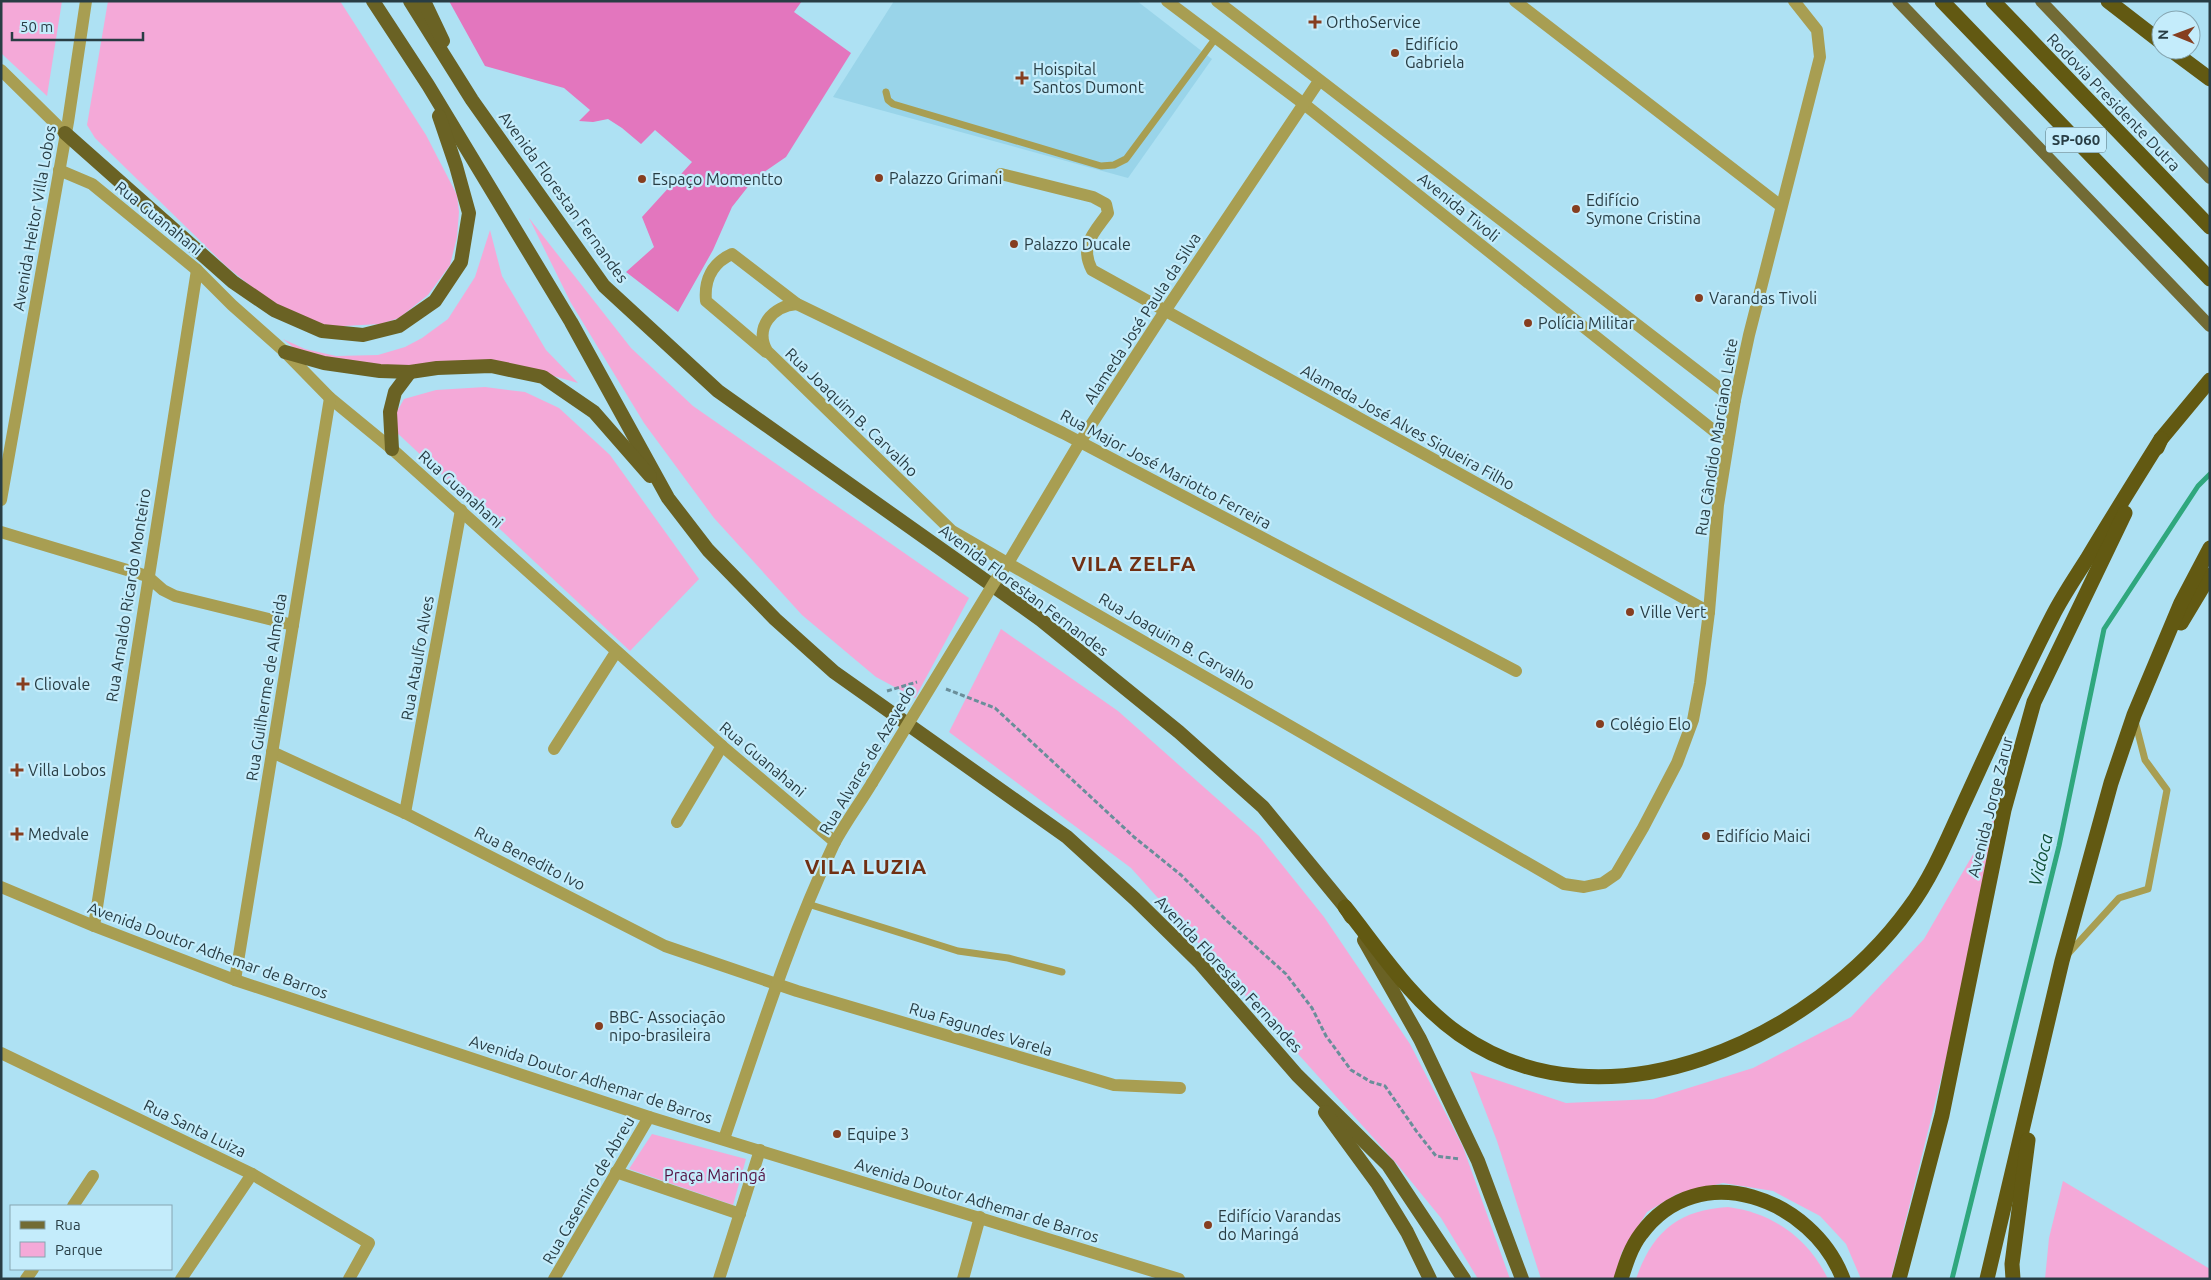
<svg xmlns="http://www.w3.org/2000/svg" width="2211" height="1280" font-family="Ubuntu,sans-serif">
<rect width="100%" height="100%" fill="#aee1f3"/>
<!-- built -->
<polygon fill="#99d4e9" points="894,1 1137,1 1212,59 1128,178 833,97"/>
<!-- green -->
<g fill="#f4a9d8">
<polygon points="1,1 62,1 47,96 1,53"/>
<polygon points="108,1 340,1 426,135 457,195 459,212 457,237 450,265 428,295 399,318 381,324 325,327 275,306 226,266 95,138 87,125"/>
<polygon points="529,218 631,348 693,406 969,598 915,698 876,677 802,615 714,518 644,423 571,303"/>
<polygon points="490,230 502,276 546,350 578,383 511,364 407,369 375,367 298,351 283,339 305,349 336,356 378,355 405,347 422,338 448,319 475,277"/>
<polygon points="485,387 525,392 559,408 610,455 699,579 630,651 393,429 395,415 404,399 436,390"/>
<polygon points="1001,629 1118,711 1259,836 1324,917 1410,1044 1463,1147 1510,1279 1478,1279 1441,1218 1396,1163 1131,868 949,732"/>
<polygon points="2001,806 1947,1055 1891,1279 1861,1279 1846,1244 1820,1216 1773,1191 1723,1183 1677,1194 1647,1212 1622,1252 1614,1279 1541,1279 1497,1141 1470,1071 1566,1103 1653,1099 1753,1068 1851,1017 1924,939"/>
<polygon points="652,1134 746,1159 733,1205 629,1169"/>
<polygon points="2063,1181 2210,1269 2210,1279 2045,1279 2049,1238"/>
<path d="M 1728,1207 C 1773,1213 1808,1238 1828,1279 L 1636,1279 C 1652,1232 1678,1210 1728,1207 Z"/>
</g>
<!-- forest -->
<polygon fill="#e376be" points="449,1 802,1 794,12 851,53 786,157 754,179 732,207 713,250 678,312 626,272 654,247 642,217 692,162 655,130 641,144 622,128 608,119 593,122 579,121 590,110 564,88 485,66"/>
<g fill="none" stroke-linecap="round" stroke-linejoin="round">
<!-- stream -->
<polyline stroke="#2fa77d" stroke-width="5" points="1952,1279 2059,846 2104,629 2198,486 2210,474"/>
<!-- path -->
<g stroke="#6a8e9a" stroke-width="3" stroke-dasharray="5 2.5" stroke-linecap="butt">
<polyline points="946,689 995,708 1134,837 1181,875 1227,921 1286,974 1312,1008 1326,1036 1351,1070 1371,1082 1385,1086 1417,1132 1436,1156 1460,1159"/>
<polyline points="887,691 917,682"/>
</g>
<!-- service -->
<g stroke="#a89e52" stroke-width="7">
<polyline points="886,92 888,100 893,104 1101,166 1114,165 1126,159 1215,39"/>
<polyline points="808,904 958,951 1008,958 1062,972"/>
<polyline points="2067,955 2119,898 2148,889 2167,790 2145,760 2135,721"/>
</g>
<!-- minor -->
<g stroke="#a89e52" stroke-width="12">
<polyline points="1167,1 1304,104 1728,442"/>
<polyline points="1217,1 1735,400"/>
<polyline points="1515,1 1781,206"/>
<polyline points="1,70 65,133"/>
<polyline points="59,170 92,184 197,270 232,305 285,352 330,398 392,449 722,746 835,842"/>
<path d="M 1001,174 L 1093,197 L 1106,204 L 1108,213 C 1094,233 1079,245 1092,270 L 1709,612"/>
<path d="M 797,304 C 772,306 754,328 767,351 L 952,531 L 1564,884 L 1584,887 L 1603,883 L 1616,874 L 1643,828 L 1677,763 L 1693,720 L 1700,683 L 1709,612 L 1718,505 L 1735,400 L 1749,335 L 1820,57 L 1817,30 L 1794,1"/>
<path d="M 766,352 L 706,301 C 704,280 712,263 732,254 L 797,304 L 1063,433 L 1516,671"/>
<polyline points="1,532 147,576 163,590 175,596 293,625"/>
<polyline points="997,578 1008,563 1080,442 1165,311 1319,81"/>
<polyline points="554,749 616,652"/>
<polyline points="272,752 405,813 665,946 797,991 1114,1085 1180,1088"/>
<polyline points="405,813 461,510"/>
<polyline points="677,822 722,746"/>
<polyline points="94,926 197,270"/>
<polyline points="235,980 330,398"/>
<polyline points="1,1053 252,1174 369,1243 349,1279"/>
<path d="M 724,1139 C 758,1040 789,939 834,844 C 845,823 860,803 872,783"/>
<polyline points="616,1172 740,1214"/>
<polyline points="73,1206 93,1176"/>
<polyline points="26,1279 33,1269"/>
<polyline points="181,1279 252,1174"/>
<polyline points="554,1279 649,1117"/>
<polyline points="719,1279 760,1150"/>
<polyline points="963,1279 980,1217"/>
</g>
<!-- tertiary -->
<g stroke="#a89e52" stroke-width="12">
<polyline points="1,500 68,122 86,1"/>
<polyline points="1,887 94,926 235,980 649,1117 1179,1279"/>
</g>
<!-- primary -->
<g stroke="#726b35" stroke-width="12">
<polyline points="1898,1 2210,326"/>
<polyline points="2041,1 2210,178"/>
</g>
<!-- trunk -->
<g stroke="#6a6224" stroke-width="14">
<polyline points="373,1 428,85 571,322 668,498 708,550 775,619 834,672 1067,837 1135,899 1199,962 1297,1075 1388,1165 1464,1279"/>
<polyline points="410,1 472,100 604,286 718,391 1041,620 1179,732 1263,807 1345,907 1351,917"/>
<polyline points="424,1 443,41"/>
<polyline points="65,133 233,282 274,310 322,331 363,335 399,326 435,301 461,262 469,213 456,166 439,116"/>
<polyline points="285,352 324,363 380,371 410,372 437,368 491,366 543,377 594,412 650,476"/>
<polyline points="392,449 390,412 395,392 410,372"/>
<polyline points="1364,940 1420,1039 1478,1161 1522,1279"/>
<polyline points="1325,1112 1377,1183 1407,1232 1430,1279"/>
</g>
<!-- motorway -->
<g stroke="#625912" stroke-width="15">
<polyline points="1942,1 2210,279"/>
<polyline points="1993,1 2210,227"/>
<polyline points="2108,1 2161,42"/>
<polyline points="2171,50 2210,79"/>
<polyline points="2157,448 2161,439 2210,380"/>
<polyline points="2181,623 2210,575"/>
<path d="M 1345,907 C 1380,951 1412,1001 1459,1034 C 1605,1137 1815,1038 1909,908 C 1932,877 1947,840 1963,805 C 1992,742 2020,679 2052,617 C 2062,597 2075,578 2087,559 C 2111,519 2136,479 2161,439"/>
<path d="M 1621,1279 C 1626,1263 1631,1247 1641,1234 C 1699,1155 1813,1199 1843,1279"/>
<polyline points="1899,1279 1942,1115 2004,810 2034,702 2125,513"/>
<polyline points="1987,1279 2062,961 2111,783 2134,715 2181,603 2210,548"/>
<polyline points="2013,1279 2012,1264 2028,1140"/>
</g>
<!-- minor-bridge -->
<polyline stroke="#a89e52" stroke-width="12" points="872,783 997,578"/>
</g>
<!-- markers -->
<g fill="#863e20" stroke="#c4ecfb" stroke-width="2">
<path d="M1312.5 14.5h5v5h5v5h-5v5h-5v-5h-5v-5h5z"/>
<circle cx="1395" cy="53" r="5"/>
<path d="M1019.5 70.5h5v5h5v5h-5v5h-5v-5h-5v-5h5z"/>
<circle cx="879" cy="178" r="5"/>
<circle cx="642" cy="179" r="5"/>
<circle cx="1576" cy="209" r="5"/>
<circle cx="1014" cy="244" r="5"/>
<circle cx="1699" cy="298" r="5"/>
<circle cx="1528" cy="323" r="5"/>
<circle cx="1630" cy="612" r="5"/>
<path d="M20.5 676.5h5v5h5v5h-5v5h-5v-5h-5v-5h5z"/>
<circle cx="1600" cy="724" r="5"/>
<path d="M14.5 762.5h5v5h5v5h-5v5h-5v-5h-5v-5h5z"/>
<path d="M14.5 826.5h5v5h5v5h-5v5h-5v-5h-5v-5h5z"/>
<circle cx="1706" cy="836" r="5"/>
<circle cx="599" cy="1026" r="5"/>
<circle cx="837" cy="1134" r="5"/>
<circle cx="1208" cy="1225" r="5"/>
</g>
<g text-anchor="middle" stroke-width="4.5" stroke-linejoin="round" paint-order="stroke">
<!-- shield labels -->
<rect fill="#c4ecfb" stroke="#57727b" stroke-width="1" x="2046" y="127.5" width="60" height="25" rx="4"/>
<g font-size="15" font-weight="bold" fill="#283d44">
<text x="2076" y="145">SP-060</text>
</g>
<!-- poi labels -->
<g font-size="16" fill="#283d44" stroke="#c4ecfb" text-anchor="start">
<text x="1326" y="28">OrthoService</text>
<text x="1405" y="50">Edifício<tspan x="1405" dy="18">Gabriela</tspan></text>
<text x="1033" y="75">Hoispital<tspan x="1033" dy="18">Santos Dumont</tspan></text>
<text x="889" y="184">Palazzo Grimani</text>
<text x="652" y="185">Espaço Momentto</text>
<text x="1586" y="206">Edifício<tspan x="1586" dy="18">Symone Cristina</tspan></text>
<text x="1024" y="250">Palazzo Ducale</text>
<text x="1709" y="304">Varandas Tivoli</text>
<text x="1538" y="329">Polícia Militar</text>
<text x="1640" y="618">Ville Vert</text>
<text x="34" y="690">Cliovale</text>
<text x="1610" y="730">Colégio Elo</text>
<text x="28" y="776">Villa Lobos</text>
<text x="28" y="840">Medvale</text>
<text x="1716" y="842">Edifício Maici</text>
<text x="609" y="1023">BBC- Associação<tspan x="609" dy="18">nipo-brasileira</tspan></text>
<text x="847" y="1140">Equipe 3</text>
<text x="1218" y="1222">Edifício Varandas<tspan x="1218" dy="18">do Maringá</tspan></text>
</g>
<!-- street labels -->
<g font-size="16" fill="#283d44" stroke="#c4ecfb">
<text transform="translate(2114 102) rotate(46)" y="6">Rodovia Presidente Dutra</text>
<text transform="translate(564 197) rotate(54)" y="6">Avenida Florestan Fernandes</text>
<text transform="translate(1459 207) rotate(39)" y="6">Avenida Tivoli</text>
<text transform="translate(34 218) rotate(-80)" y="6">Avenida Heitor Villa Lobos</text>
<text transform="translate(159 218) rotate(39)" y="6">Rua Guanahani</text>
<text transform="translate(1142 318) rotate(-57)" y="6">Alameda José Paula da Silva</text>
<text transform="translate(852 412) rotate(44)" y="6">Rua Joaquim B. Carvalho</text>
<text transform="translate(1408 427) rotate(29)" y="6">Alameda José Alves Siqueira Filho</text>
<text transform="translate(1716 437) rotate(-81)" y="6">Rua Cândido Marciano Leite</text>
<text transform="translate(1166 469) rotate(28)" y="6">Rua Major José Mariotto Ferreira</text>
<text transform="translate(461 489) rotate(42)" y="6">Rua Guanahani</text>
<text transform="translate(1024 590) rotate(37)" y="6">Avenida Florestan Fernandes</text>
<text transform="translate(128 595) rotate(-81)" y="6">Rua Arnaldo Ricardo Monteiro</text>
<text transform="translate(1177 641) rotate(30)" y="6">Rua Joaquim B. Carvalho</text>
<text transform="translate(417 658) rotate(-80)" y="6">Rua Ataulfo Alves</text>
<text transform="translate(266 687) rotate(-81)" y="6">Rua Guilherme de Almeida</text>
<text transform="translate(763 759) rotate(40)" y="6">Rua Guanahani</text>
<text transform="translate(867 760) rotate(-59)" y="6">Rua Alvares de Azevedo</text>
<text transform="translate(1990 807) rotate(-76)" y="6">Avenida Jorge Zarur</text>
<text transform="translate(530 858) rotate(27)" y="6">Rua Benedito Ivo</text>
<text transform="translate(208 950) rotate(20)" y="6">Avenida Doutor Adhemar de Barros</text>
<text transform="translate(1229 974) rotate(47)" y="6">Avenida Florestan Fernandes</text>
<text transform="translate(981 1029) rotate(17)" y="6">Rua Fagundes Varela</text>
<text transform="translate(591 1079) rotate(18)" y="6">Avenida Doutor Adhemar de Barros</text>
<text transform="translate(195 1128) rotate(26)" y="6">Rua Santa Luiza</text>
<text transform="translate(588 1190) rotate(-60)" y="6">Rua Casemiro de Abreu</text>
<text transform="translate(977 1200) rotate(17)" y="6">Avenida Doutor Adhemar de Barros</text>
</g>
<!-- park labels -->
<g font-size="16" fill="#531040" stroke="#c4ecfb">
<text x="715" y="1181">Praça Maringá</text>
</g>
<!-- water labels -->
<g font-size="18" font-style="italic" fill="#0e4e35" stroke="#c4ecfb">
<text transform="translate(2041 860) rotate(-77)" y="6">Vidoca</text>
</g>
<!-- district labels -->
<g font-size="21" font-weight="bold" letter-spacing="1" fill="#703014" stroke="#c4ecfb">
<text x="1134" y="571">VILA ZELFA</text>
<text x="866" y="874">VILA LUZIA</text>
</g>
</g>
<!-- border -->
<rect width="2211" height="1280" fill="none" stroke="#283d44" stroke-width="5"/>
<!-- legend -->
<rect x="10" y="1205" width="162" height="65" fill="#c4ecfb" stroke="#86a6b2"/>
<rect x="20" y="1221" width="25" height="8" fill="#726b35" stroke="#86a6b2"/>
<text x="55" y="1230" font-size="15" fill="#283d44">Rua</text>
<rect x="20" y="1242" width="25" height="15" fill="#f4a9d8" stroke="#86a6b2"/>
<text x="55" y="1255" font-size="15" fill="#283d44">Parque</text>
<!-- north arrow -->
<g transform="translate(2176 35) rotate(271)"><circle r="24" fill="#c4ecfb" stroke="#86a6b2"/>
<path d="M0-4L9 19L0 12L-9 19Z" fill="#863e20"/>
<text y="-8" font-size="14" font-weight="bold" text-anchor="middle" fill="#283d44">N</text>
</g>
<!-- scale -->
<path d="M12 32v8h131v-8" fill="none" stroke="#283d44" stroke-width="2.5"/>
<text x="20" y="32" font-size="15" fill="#283d44" stroke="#c4ecfb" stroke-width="4" paint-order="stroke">50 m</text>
</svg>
